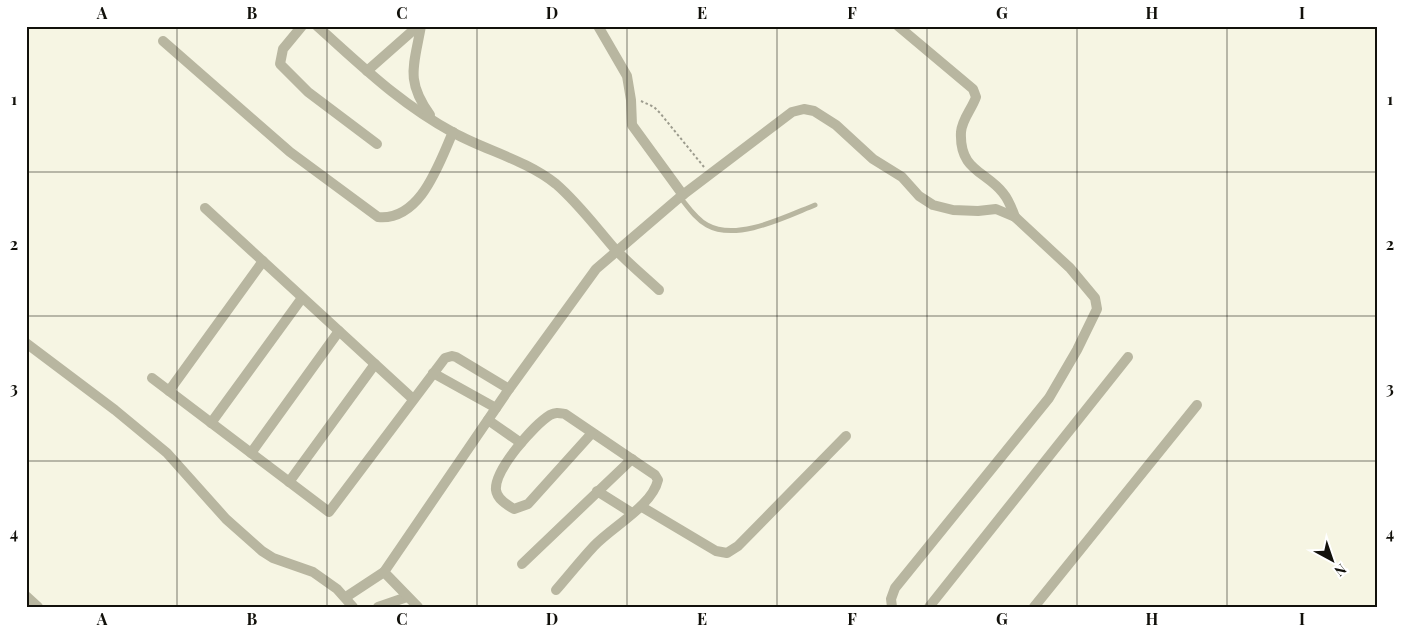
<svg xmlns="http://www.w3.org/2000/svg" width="1404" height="633" font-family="'Playfair Display',serif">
<rect width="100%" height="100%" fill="#f6f5e3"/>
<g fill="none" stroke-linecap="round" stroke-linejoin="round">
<!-- path -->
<polyline stroke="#9d9c8e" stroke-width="2" stroke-dasharray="2.5 2.5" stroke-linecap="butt" points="641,101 654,107 660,113 704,167"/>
<!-- service -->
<path stroke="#b8b6a0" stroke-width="5" d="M 680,197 C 688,207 696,219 707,225 C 737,242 787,216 815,205"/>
<!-- minor -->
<g stroke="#b8b6a0" stroke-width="10">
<polyline points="302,26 283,49 280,64 308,92 377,144"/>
<path d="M 317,26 C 363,67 399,103 454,133 C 487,151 526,160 556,184 C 578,203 595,226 614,248 C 628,263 644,276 659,290"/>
<path d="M 421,26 C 414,66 405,80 430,115"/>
<polyline points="598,26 627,76 631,100 632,125 683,195"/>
<path d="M 898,26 L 973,89 L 976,97 C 972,109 962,119 961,132 C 959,171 986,171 1003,193 C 1009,200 1012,209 1015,217"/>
<path d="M 163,41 L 290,152 L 378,217 C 421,221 439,163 453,132"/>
<polyline points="367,71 418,26"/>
<polyline points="205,208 413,399"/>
<polyline points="26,343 115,410 167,453 226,519 262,551 273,558 313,572 337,589 353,607"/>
<polyline points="433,373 496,408"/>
<polyline points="152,378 329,512 445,358 452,356 456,357 509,389"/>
<polyline points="169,391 263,261"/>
<polyline points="488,420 521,443"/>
<polyline points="211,423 302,298"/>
<polyline points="251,453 339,331"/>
<polyline points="289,482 375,364"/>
<polyline points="597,491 632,513"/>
<polyline points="642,507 716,551 727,553 738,546 846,436"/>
<polyline points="522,564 632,459"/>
<path d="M 556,590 C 569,575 581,560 594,546 C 613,526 652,506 658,480 L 655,475 L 565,414 C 559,413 556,412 550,415 C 534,425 494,470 496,490 C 497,499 507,505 514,509 L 528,504 L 592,433"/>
<polyline points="26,596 38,607"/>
<polyline points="346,597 384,572"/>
<polyline points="378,607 407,597"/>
<polyline points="418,607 384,572 509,389 596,269 680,197 792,112 804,109 814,111 836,125 873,159 902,177 919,196 933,205 953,210 978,211 996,209 1015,217 1070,268 1095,298 1097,309 1077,350 1049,398 895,588 891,599 892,607"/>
<polyline points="929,607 1128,357"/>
<polyline points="1034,607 1197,405"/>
</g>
</g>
<!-- grid -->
<path fill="none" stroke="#12110b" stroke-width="1" stroke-opacity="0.55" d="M 177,26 L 177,607M 327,26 L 327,607M 477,26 L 477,607M 627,26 L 627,607M 777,26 L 777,607M 927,26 L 927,607M 1077,26 L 1077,607M 1227,26 L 1227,607M 26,172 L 1378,172M 26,316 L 1378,316M 26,461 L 1378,461"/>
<!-- border -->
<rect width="1404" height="633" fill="none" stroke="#ffffff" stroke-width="55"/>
<!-- north arrow -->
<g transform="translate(1332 560) rotate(140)" stroke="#ffffff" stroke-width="4" paint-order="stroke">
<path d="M0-4L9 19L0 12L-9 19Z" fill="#12110b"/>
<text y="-8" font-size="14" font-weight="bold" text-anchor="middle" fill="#12110b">N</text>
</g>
<rect x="28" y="28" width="1348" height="578" fill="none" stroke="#12110b" stroke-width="2"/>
<g font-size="16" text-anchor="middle" font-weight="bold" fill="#12110b">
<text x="102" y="19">A</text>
<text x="252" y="19">B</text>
<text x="402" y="19">C</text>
<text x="552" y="19">D</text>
<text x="702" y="19">E</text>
<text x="852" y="19">F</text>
<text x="1002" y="19">G</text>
<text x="1152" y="19">H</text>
<text x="1302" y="19">I</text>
<text x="14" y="105">1</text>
<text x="1390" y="105">1</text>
<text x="14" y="250">2</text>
<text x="1390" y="250">2</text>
<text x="14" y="394">3</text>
<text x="1390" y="394">3</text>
<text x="14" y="539">4</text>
<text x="1390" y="539">4</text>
<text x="102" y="625">A</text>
<text x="252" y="625">B</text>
<text x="402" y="625">C</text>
<text x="552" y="625">D</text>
<text x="702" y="625">E</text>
<text x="852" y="625">F</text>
<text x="1002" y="625">G</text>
<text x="1152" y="625">H</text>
<text x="1302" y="625">I</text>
</g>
</svg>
